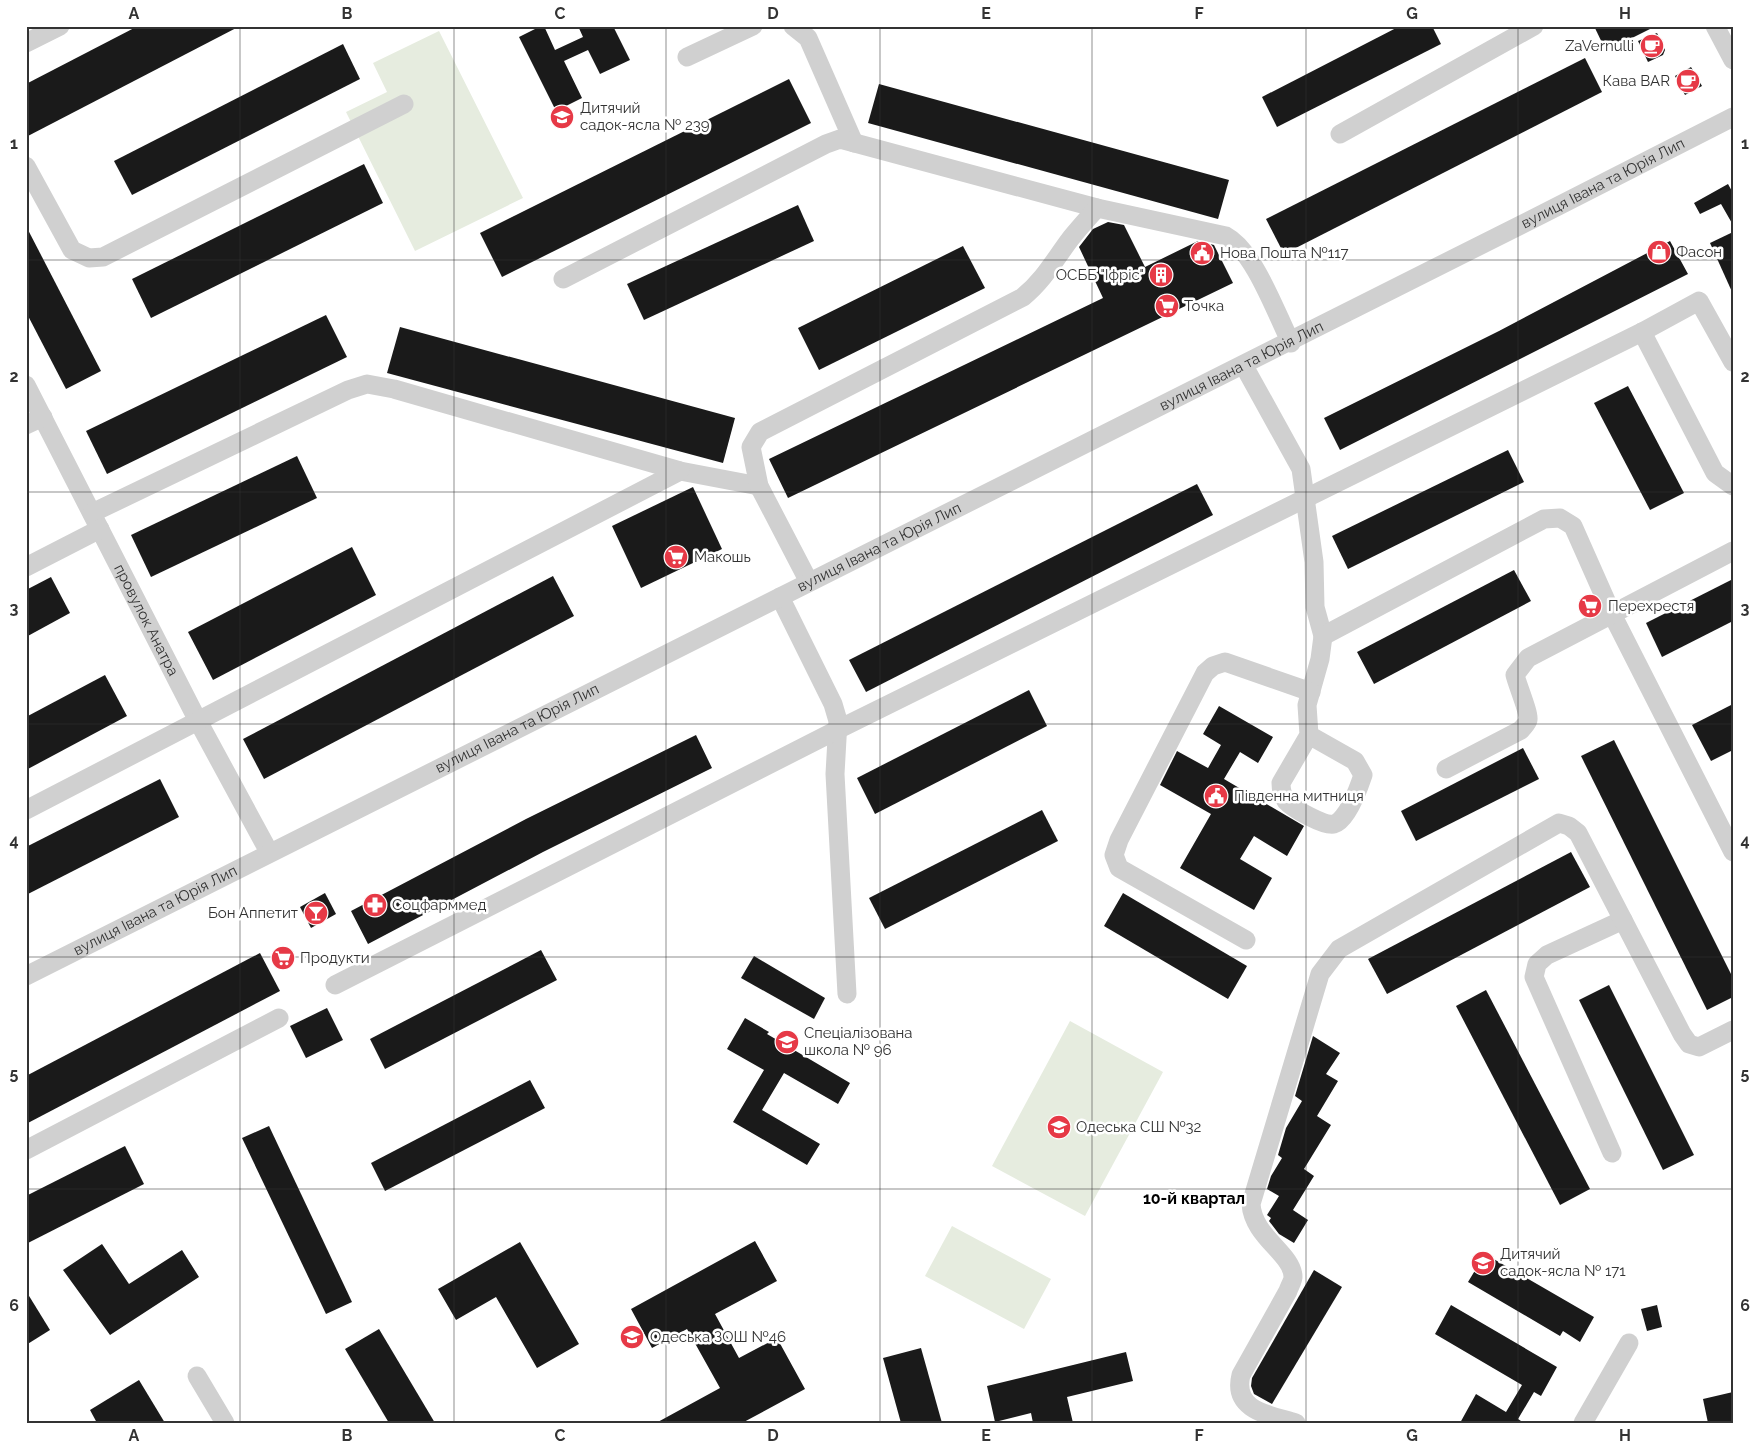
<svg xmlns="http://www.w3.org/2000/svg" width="1759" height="1449" font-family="Raleway,sans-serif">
<rect width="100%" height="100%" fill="#fff"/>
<!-- green -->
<g fill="#e6ecdf">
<polygon points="439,31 523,198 415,251 346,112 387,92 373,63"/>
<polygon points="1070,1021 1163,1072 1085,1216 992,1166"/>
<polygon points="952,1226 1051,1279 1024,1329 925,1276"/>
</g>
<!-- building -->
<g fill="#1a1a1a">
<polygon points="138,26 240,26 26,137 26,84"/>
<polygon points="541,26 544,26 555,50 583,37 578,26 613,26 630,60 600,74 588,50 564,61 582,98 556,111 519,37"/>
<polygon points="1400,26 1432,26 1441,44 1277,127 1262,97"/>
<polygon points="1594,26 1656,26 1606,51"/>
<polygon points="1657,33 1665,50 1663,55 1648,62 1638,41"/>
<polygon points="343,44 360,79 132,195 114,161"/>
<polygon points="1585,58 1602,92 1284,254 1266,219"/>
<polygon points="1691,67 1702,86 1685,95 1675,76"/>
<polygon points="789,79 811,123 502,277 480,233"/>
<polygon points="879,84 1229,180 1218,219 868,123"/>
<polygon points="364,164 383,203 151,318 132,279"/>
<polygon points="1728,184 1733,193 1733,225 1721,204 1700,214 1694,203"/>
<polygon points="798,205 814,241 644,320 627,284"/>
<polygon points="1108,222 1124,225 1145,267 1198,241 1214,245 1233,283 788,498 769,459 1103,298 1079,247 1093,229"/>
<polygon points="26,226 101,371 66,389 26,312"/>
<polygon points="1733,232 1733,294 1710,243"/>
<polygon points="1670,241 1688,274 1340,450 1324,418 1499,331"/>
<polygon points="963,246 985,288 819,370 798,328"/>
<polygon points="326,315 347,357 107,474 86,431"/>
<polygon points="400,327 735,418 723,463 387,373"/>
<polygon points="1628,386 1684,493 1650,510 1594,403"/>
<polygon points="1508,450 1524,482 1348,569 1332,536"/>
<polygon points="297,456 317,498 151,577 131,535"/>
<polygon points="1197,484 1213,515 866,692 849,660"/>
<polygon points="693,487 722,549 641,588 612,526"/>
<polygon points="352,547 376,595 213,680 188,632"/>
<polygon points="1514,570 1531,601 1374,684 1357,652"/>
<polygon points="553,576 574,616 264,779 243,739"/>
<polygon points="51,577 70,613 26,637 26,590"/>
<polygon points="1733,579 1733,621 1662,657 1646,623"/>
<polygon points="105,675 127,716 26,770 26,717"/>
<polygon points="1029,690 1047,726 875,814 857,778"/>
<polygon points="1733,704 1733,750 1711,761 1692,725"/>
<polygon points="1219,706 1273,737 1258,763 1240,752 1224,779 1304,826 1287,856 1254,836 1240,859 1272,878 1254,910 1180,868 1211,814 1160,785 1177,751 1208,768 1221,745 1203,734"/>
<polygon points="696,735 712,768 543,852 368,944 351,911 526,819"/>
<polygon points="1614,740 1733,978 1733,997 1707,1010 1581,756"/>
<polygon points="1523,748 1539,779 1416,841 1401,811"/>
<polygon points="160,779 179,817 26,895 26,847"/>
<polygon points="1042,810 1058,841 885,929 869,898"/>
<polygon points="1571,852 1590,887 1387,994 1368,959"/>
<polygon points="325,893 336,914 311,928 300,907"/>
<polygon points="1123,893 1247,966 1228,999 1104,926"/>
<polygon points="541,950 557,980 385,1069 370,1039"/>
<polygon points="260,953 280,991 26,1124 26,1076"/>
<polygon points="754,956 825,998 814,1019 741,978"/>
<polygon points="1609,985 1694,1155 1663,1170 1579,1000"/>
<polygon points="1486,990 1590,1189 1560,1205 1456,1006"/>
<polygon points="327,1008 343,1040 306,1058 290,1026"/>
<polygon points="745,1018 769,1032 767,1034 850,1083 838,1104 784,1073 762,1110 820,1144 807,1165 733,1122 764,1070 727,1049"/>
<polygon points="1313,1036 1340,1053 1326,1074 1338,1081 1317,1116 1331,1125 1304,1169 1314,1176 1293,1210 1308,1220 1294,1243 1279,1234 1269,1221 1271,1218 1267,1215 1279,1196 1267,1189 1271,1176 1282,1158 1278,1155 1286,1128 1302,1101 1295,1096"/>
<polygon points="530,1080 545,1108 385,1191 371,1163"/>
<polygon points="269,1126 352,1302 326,1314 242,1138"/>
<polygon points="125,1146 144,1184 26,1244 26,1196"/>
<polygon points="755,1241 777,1281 715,1314 739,1358 777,1338 805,1389 742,1423 656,1423 720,1388 687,1329 652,1348 631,1309"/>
<polygon points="520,1242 579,1344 537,1368 496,1297 456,1320 438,1289"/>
<polygon points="102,1244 129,1284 182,1250 199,1277 110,1335 63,1270"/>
<polygon points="1485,1254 1594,1317 1580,1342 1563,1331 1560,1336 1468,1282"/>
<polygon points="1314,1270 1342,1287 1272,1404 1254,1394 1251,1386 1252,1378"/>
<polygon points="26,1291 50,1330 26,1345"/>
<polygon points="1451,1305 1557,1367 1541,1396 1534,1392 1518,1419 1524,1423 1460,1423 1476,1394 1506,1412 1522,1385 1435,1334"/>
<polygon points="1657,1305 1662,1327 1647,1331 1641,1309"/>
<polygon points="379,1329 435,1423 389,1423 345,1349"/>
<polygon points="921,1348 942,1423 901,1423 883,1358"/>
<polygon points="1126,1352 1133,1381 1067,1397 1073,1423 1033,1423 1031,1413 995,1422 987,1386"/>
<polygon points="139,1380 165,1423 97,1423 90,1410"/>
<polygon points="1733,1392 1733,1423 1708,1423 1703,1399"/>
</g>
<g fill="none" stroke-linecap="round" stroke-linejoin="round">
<!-- minor -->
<g stroke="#d0d0d0" stroke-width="19">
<polyline points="793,26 808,38 854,143"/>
<polyline points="1715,26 1733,60"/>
<polyline points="26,43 60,26"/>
<polyline points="687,57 753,26"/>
<polyline points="1340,134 1534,26"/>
<polyline points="26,166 72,250 89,258 103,257 404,104"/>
<path d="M 563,279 L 826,144 L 840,139 L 1097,208 L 1226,236 C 1254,251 1276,313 1291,343"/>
<polyline points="1642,332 1715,473 1733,486"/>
<path d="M 1244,366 L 1301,469 L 1314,562 L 1315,607 L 1323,636 L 1320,659 L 1307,705 L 1309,735 L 1355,761 L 1363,775 C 1359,787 1347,821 1334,824 C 1325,827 1292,808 1286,801 C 1282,795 1281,790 1281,783 L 1309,735"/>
<path id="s1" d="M 26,385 L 198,721 L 269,852"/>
<polyline points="26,425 43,417"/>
<polyline points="92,513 348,390 367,384 394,389 680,471 759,486"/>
<polyline points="26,567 100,529"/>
<path d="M 809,582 L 759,486 L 751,447 L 760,432 L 1023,297 C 1044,280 1055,259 1071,238 C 1079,228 1088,218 1097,208"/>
<polyline points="780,597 833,704 838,721 835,774 847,994"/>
<polyline points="1323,636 1544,519 1560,518 1573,526 1612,614 1733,852"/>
<path d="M 1446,769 L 1521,730 C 1523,727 1527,724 1528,720 C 1530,715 1517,684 1515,675 L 1528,658 L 1733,551"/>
<polyline points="26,810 680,471"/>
<polyline points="1246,940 1119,868 1114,855 1119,840 1205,673 1213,666 1225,662 1311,692"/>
<path id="s2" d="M 26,976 C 594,687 1166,407 1733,117"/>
<polyline points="335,985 837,730 1642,332 1699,301 1733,362"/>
<polyline points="26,1150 279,1018"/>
<polyline points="1612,1153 1534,977 1537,964 1547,955 1623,920"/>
<polyline points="197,1376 225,1423"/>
<path d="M 1296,1423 C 1270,1415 1232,1411 1241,1375 L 1288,1291 C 1289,1287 1293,1281 1293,1277 C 1293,1254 1253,1237 1251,1204 L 1320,974 L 1339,949 L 1559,823 L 1569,826 L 1578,833 L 1682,1034 L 1689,1044 L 1699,1047 L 1733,1030"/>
<polyline points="1583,1423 1629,1343"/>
</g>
</g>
<!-- grid -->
<path fill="none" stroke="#333" stroke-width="1" stroke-opacity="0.55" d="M 240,26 L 240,1423M 454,26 L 454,1423M 666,26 L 666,1423M 880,26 L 880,1423M 1092,26 L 1092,1423M 1306,26 L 1306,1423M 1518,26 L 1518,1423M 26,260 L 1733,260M 26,492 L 1733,492M 26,724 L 1733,724M 26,957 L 1733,957M 26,1189 L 1733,1189"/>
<!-- icons -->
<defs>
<g id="cafe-disc" transform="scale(1.25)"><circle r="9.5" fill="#e63946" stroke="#fff"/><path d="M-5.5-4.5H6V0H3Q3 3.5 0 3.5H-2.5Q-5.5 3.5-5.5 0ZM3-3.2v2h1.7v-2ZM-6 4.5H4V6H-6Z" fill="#fff"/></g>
<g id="school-disc" transform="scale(1.25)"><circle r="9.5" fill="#e63946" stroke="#fff"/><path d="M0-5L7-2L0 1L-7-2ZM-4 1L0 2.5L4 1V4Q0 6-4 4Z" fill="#fff"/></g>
<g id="shop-disc" transform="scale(1.25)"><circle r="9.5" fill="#e63946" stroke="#fff"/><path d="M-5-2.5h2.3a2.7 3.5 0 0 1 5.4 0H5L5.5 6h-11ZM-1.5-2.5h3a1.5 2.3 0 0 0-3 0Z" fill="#fff"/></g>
<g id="civic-disc" transform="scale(1.25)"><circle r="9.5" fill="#e63946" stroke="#fff"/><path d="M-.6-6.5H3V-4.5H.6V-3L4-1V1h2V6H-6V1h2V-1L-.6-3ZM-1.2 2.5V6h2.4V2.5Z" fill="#fff"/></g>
<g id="building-disc" transform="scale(1.25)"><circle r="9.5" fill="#e63946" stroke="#fff"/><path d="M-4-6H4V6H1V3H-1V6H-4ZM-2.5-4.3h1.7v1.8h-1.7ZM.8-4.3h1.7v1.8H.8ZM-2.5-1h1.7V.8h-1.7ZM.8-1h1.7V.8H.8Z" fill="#fff"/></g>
<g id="supermarket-disc" transform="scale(1.25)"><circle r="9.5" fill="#e63946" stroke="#fff"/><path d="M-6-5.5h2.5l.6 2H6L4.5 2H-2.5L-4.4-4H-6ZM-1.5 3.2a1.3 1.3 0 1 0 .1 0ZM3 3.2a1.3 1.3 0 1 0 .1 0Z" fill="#fff"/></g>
<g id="pharmacy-disc" transform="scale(1.25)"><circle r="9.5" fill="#e63946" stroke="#fff"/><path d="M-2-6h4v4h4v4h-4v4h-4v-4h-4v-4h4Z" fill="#fff"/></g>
<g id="bar-disc" transform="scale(1.25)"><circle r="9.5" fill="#e63946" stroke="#fff"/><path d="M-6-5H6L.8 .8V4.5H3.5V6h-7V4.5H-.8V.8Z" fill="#fff"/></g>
</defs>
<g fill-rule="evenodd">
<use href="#cafe-disc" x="1652" y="46"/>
<use href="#cafe-disc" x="1688" y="81"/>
<use href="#school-disc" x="562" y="117"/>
<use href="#shop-disc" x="1659" y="252"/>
<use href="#civic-disc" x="1202" y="253"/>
<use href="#building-disc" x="1161" y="275"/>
<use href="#supermarket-disc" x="1167" y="306"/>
<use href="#supermarket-disc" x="676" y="557"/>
<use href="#supermarket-disc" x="1590" y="606"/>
<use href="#civic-disc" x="1216" y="796"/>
<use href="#pharmacy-disc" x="375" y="905"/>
<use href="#bar-disc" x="316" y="913"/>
<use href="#supermarket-disc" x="283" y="958"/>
<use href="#school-disc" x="787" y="1042"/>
<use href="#school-disc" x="1059" y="1127"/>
<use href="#school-disc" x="1483" y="1263"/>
<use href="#school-disc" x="632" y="1337"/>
</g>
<g text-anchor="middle" stroke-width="5" stroke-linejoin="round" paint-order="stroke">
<!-- poi labels -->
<g font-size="15" fill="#333" stroke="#fff" text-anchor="start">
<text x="1634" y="51" text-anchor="end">ZaVernulli</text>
<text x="1670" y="86" text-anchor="end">Кава BAR</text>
<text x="580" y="113">Дитячий<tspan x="580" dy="17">садок-ясла № 239</tspan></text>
<text x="1676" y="257">Фасон</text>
<text x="1220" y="258">Нова Пошта №117</text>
<text x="1144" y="280" text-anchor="end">ОСББ "Іфріс"</text>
<text x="1184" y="311">Точка</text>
<text x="694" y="562">Макошь</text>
<text x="1608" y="611">Перехрестя</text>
<text x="1234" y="801">Південна митниця</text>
<text x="392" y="910">Соцфарммед</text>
<text x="298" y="918" text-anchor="end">Бон Аппетит</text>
<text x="300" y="963">Продукти</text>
<text x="804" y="1038">Спеціалізована<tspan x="804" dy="17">школа № 96</tspan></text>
<text x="1076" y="1132">Одеська СШ №32</text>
<text x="1500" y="1259">Дитячий<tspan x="1500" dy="17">садок-ясла № 171</tspan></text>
<text x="650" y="1342">Одеська ЗОШ №46</text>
</g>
<!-- street labels -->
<g font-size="15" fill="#333" stroke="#fff">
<text dy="5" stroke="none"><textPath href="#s2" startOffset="1765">вулиця Івана та Юрія Лип</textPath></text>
<text dy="5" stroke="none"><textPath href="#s2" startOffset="1360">вулиця Івана та Юрія Лип</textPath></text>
<text dy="5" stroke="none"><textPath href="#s2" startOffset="955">вулиця Івана та Юрія Лип</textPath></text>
<text dy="5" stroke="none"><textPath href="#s1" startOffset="264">провулок Анатра</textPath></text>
<text dy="5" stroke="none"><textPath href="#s2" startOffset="550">вулиця Івана та Юрія Лип</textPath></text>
<text dy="5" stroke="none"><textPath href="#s2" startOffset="145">вулиця Івана та Юрія Лип</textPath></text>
</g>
<!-- neighbourhood labels -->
<g font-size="16" font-weight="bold" fill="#000" stroke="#fff">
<text x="1194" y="1204">10-й квартал</text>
</g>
</g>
<!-- border -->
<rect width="1759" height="1449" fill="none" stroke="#ffffff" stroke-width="55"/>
<rect x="28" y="28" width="1704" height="1394" fill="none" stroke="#333" stroke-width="2"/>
<g font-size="16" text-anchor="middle" font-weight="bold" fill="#333">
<text x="134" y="19">A</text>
<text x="347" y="19">B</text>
<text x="560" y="19">C</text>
<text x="773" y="19">D</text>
<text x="986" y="19">E</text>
<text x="1199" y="19">F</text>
<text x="1412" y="19">G</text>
<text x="1625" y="19">H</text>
<text x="14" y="149">1</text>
<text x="1745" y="149">1</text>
<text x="14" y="382">2</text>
<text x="1745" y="382">2</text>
<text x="14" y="614">3</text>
<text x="1745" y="614">3</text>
<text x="14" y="846">4</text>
<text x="1745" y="846">4</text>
<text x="14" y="1079">5</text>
<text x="1745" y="1079">5</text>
<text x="14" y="1311">6</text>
<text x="1745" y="1311">6</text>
<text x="134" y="1441">A</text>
<text x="347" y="1441">B</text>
<text x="560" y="1441">C</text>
<text x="773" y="1441">D</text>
<text x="986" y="1441">E</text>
<text x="1199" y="1441">F</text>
<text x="1412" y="1441">G</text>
<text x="1625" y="1441">H</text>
</g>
</svg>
